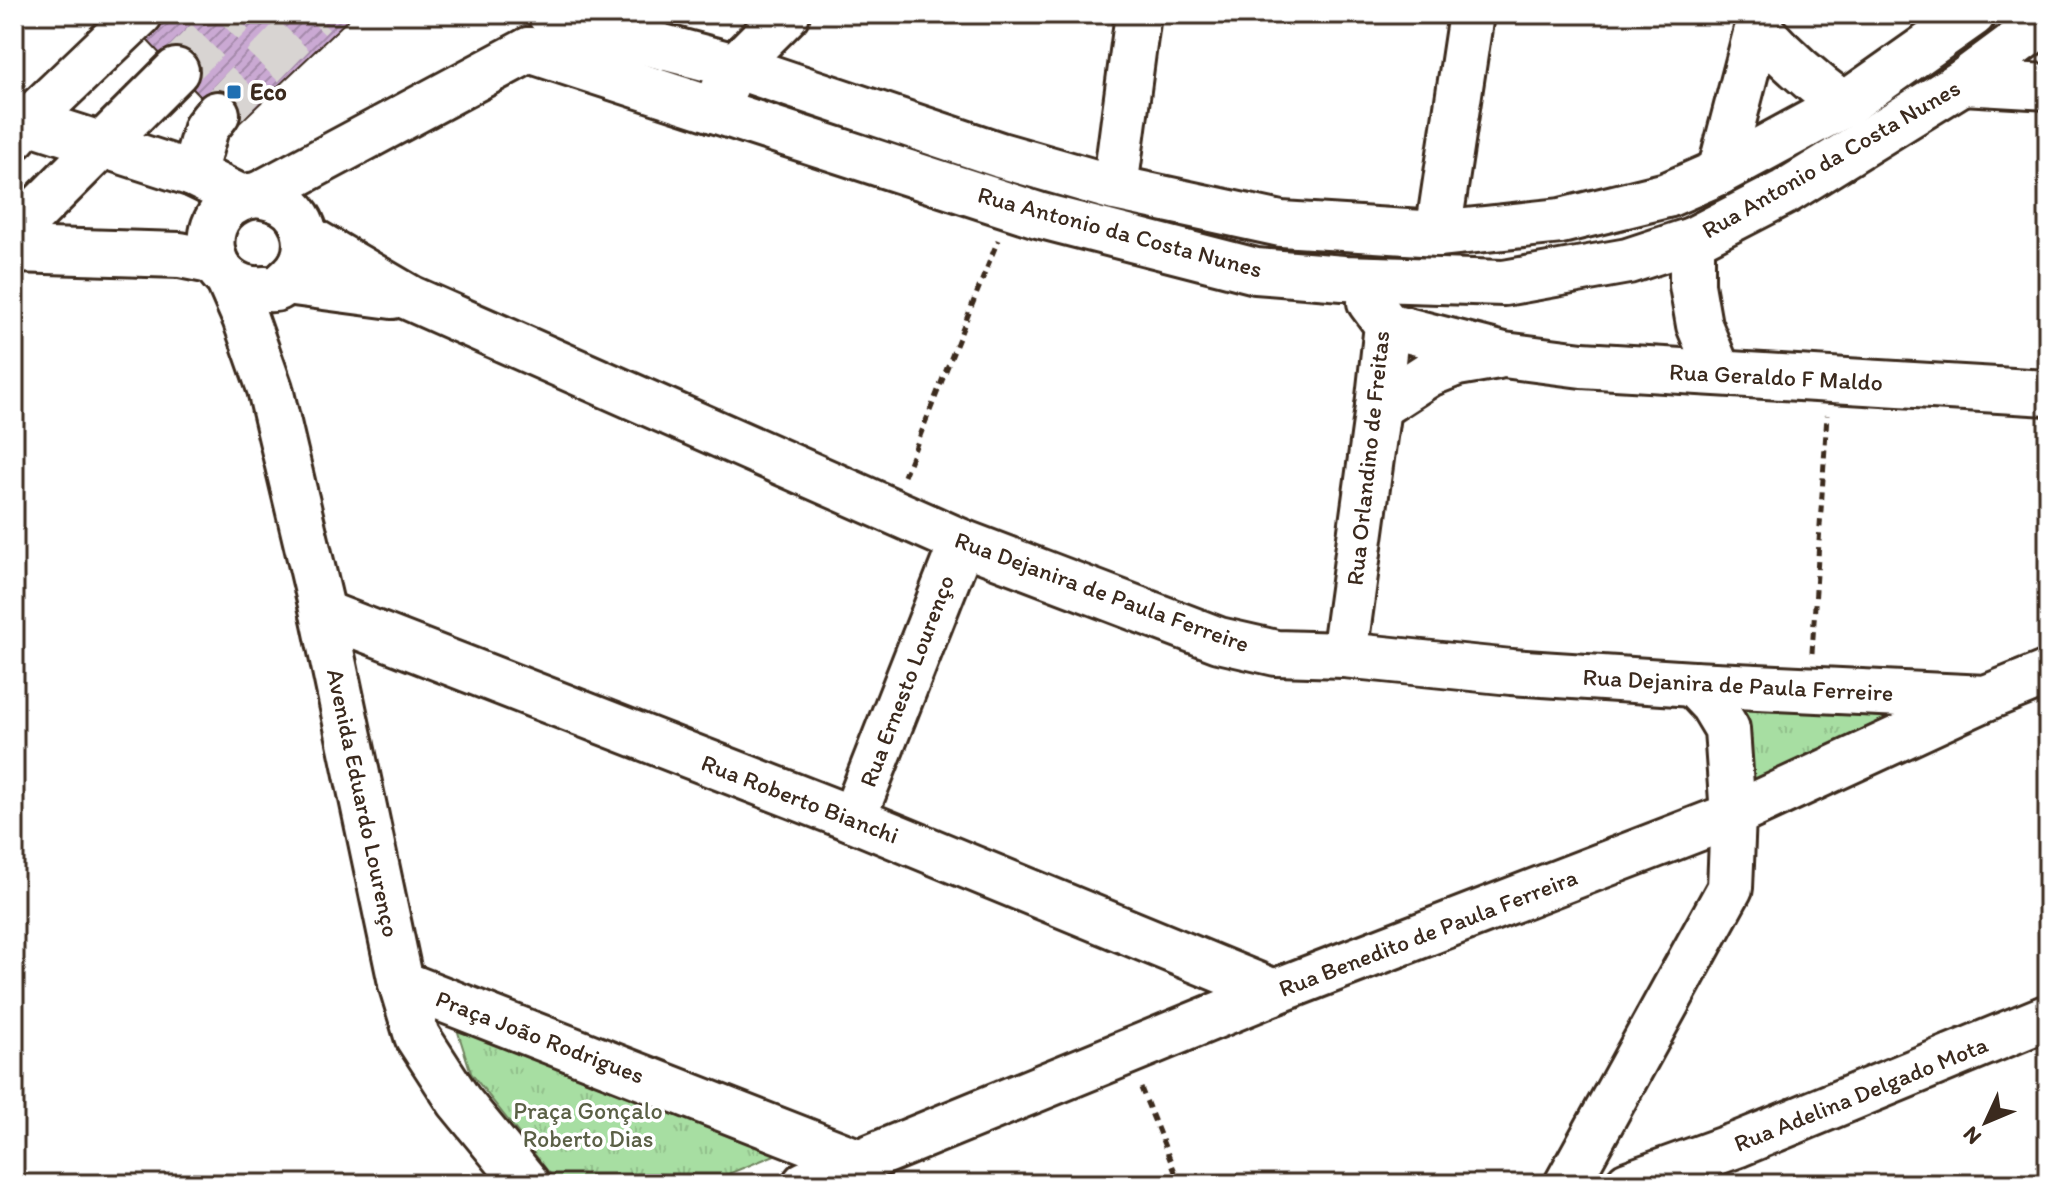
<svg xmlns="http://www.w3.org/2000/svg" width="2062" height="1198" font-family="Itim,sans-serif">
<defs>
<pattern id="park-tufts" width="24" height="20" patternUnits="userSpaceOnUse" patternTransform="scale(2)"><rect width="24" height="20" fill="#a7dea2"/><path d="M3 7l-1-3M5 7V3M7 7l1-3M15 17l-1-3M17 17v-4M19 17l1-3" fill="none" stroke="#91bf8b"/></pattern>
<pattern id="building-hatch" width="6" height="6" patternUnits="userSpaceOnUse" patternTransform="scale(2)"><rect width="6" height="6" fill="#caa9d3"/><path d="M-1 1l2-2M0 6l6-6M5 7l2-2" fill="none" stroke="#a58aab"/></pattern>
</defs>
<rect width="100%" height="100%" fill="#fff"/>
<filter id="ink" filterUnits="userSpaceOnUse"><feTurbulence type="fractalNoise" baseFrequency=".0125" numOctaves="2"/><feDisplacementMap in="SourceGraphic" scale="16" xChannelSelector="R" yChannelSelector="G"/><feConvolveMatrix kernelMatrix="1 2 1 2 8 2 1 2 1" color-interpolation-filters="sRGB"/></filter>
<g filter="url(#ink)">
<!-- park -->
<g fill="url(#park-tufts)" stroke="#718460" stroke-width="2">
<polygon points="1986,698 1733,815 1712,704"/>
<polygon points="449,1004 794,1147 704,1184 558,1184 471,1073"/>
</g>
<!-- building -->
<polygon fill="url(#building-hatch)" stroke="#3b2a1e" stroke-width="2" points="172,14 354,14 232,130 146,39"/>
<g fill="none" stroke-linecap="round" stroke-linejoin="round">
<!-- minor-tunnel -->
<g stroke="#d8d4d2" stroke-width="44" stroke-dasharray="44 22" stroke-linecap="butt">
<polyline points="176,71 233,14"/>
<polyline points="217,114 313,14"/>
</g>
<!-- minor casing -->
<g stroke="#3b2a1e" stroke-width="50">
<g id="minor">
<path d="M 1759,29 C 1786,59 1811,81 1844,105"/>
<polyline points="1963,82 2048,87"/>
<polyline points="714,110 735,66 787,14"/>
<polyline points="1720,172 1761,14"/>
<polyline points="193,174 206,128 217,114"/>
<polyline points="1115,188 1138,14"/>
<polyline points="14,233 176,71"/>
<polyline points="1438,234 1471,14"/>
<polyline points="306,237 410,298 962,542 1219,640 1276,653 1344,655 1511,672 1693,684 1986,698"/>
<polyline points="228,279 245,318 270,389 323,613 401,983 417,1036 459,1101 527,1184"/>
<polyline points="286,282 392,296"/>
<polyline points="1387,325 1504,355 1582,365 2048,393"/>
<polyline points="1378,407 1429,374 1457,363 1498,356"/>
<polyline points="323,613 853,819 1274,992"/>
<polyline points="1344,655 1378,407 1387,325 1370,302"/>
<polyline points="853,819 962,542"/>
<polyline points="401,983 857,1161"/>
<polyline points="805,1184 1274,992 1733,815 1986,698 2048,673"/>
<polyline points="1567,1184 1730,888 1733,815 1727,729 1712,704 1693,684"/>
<polyline points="1628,1184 1739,1144 2048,1017"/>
</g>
</g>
<!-- major casing -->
<g stroke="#3b2a1e" stroke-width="50">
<g id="major">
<polyline points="550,14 587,27 735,66 1000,155 1115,188 1281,224 1438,234 1561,221 1667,195 1720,172 1844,105 1973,14"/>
<polyline points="529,50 1038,215 1256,271 1343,278 1504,283 1628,261 1692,240 1785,192 1963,82 2048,19"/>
<polyline points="28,121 193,174 242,198"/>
<polyline points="14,137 28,121 140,14"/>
<polyline points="258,195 529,50"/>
<path d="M 258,195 C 267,197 274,198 282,202 C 309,217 314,255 292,276 C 288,280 282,286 278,288 C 274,290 269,289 265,289 C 198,294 192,200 258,195 Z"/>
<polyline points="1692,240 1692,285 1699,325 1719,373"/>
<polyline points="14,250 180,255 215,262"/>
</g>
</g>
<!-- path -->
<g stroke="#3b2a1e" stroke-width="5" stroke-dasharray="8 6" stroke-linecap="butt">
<polyline points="904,476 998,240"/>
<polyline points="1812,653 1827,415"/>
<polyline points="1141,1088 1180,1184"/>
</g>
<!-- minor -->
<use href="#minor" stroke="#fff" stroke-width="44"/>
<!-- major -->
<use href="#major" stroke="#fff" stroke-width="44"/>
</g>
</g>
<!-- markers -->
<rect fill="#1f6fb2" stroke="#fff" stroke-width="3" x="226" y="84" width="16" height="16" rx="4"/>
<g text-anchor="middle" stroke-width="7" stroke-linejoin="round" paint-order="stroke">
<!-- poi labels -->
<g font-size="24" font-weight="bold" fill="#3b2a1e" stroke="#fff" text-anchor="start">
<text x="250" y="100">Eco</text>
</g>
<!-- street labels -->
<g font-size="24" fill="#3b2a1e" stroke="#fff">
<text transform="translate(1831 159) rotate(-30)" y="8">Rua Antonio da Costa Nunes</text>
<text transform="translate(1120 232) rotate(15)" y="8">Rua Antonio da Costa Nunes</text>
<text transform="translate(1776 377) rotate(3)" y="8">Rua Geraldo F Maldo</text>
<text transform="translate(1368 458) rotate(-84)" y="8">Rua Orlandino de Freitas</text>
<text transform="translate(1102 592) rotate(20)" y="8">Rua Dejanira de Paula Ferreire</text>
<text transform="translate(907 681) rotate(-69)" y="8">Rua Ernesto Lourenço</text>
<text transform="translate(1738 685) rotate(3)" y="8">Rua Dejanira de Paula Ferreire</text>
<text transform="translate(800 799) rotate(21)" y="8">Rua Roberto Bianchi</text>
<text transform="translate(363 803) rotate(78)" y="8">Avenida Eduardo Lourenço</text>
<text transform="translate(1428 933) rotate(-21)" y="8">Rua Benedito de Paula Ferreira</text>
<text transform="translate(540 1037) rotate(21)" y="8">Praça João Rodrigues</text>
<text transform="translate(1861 1094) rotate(-22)" y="8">Rua Adelina Delgado Mota</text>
</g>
<!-- park labels -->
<g font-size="24" fill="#5b6046" stroke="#fff">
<text x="588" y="1119">Praça Gonçalo<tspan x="588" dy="28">Roberto Dias</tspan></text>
</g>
</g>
<!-- margin -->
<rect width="2062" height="1198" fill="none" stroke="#fff" stroke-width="48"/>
<rect x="24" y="24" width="2014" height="1150" fill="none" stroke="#3b2a1e" stroke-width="3" filter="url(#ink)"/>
<!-- north arrow -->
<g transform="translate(1986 1122) rotate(226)" stroke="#ffffff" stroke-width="6" paint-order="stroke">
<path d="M0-6L14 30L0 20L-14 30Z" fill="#3b2a1e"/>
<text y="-12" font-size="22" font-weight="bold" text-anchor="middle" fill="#3b2a1e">N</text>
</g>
</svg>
